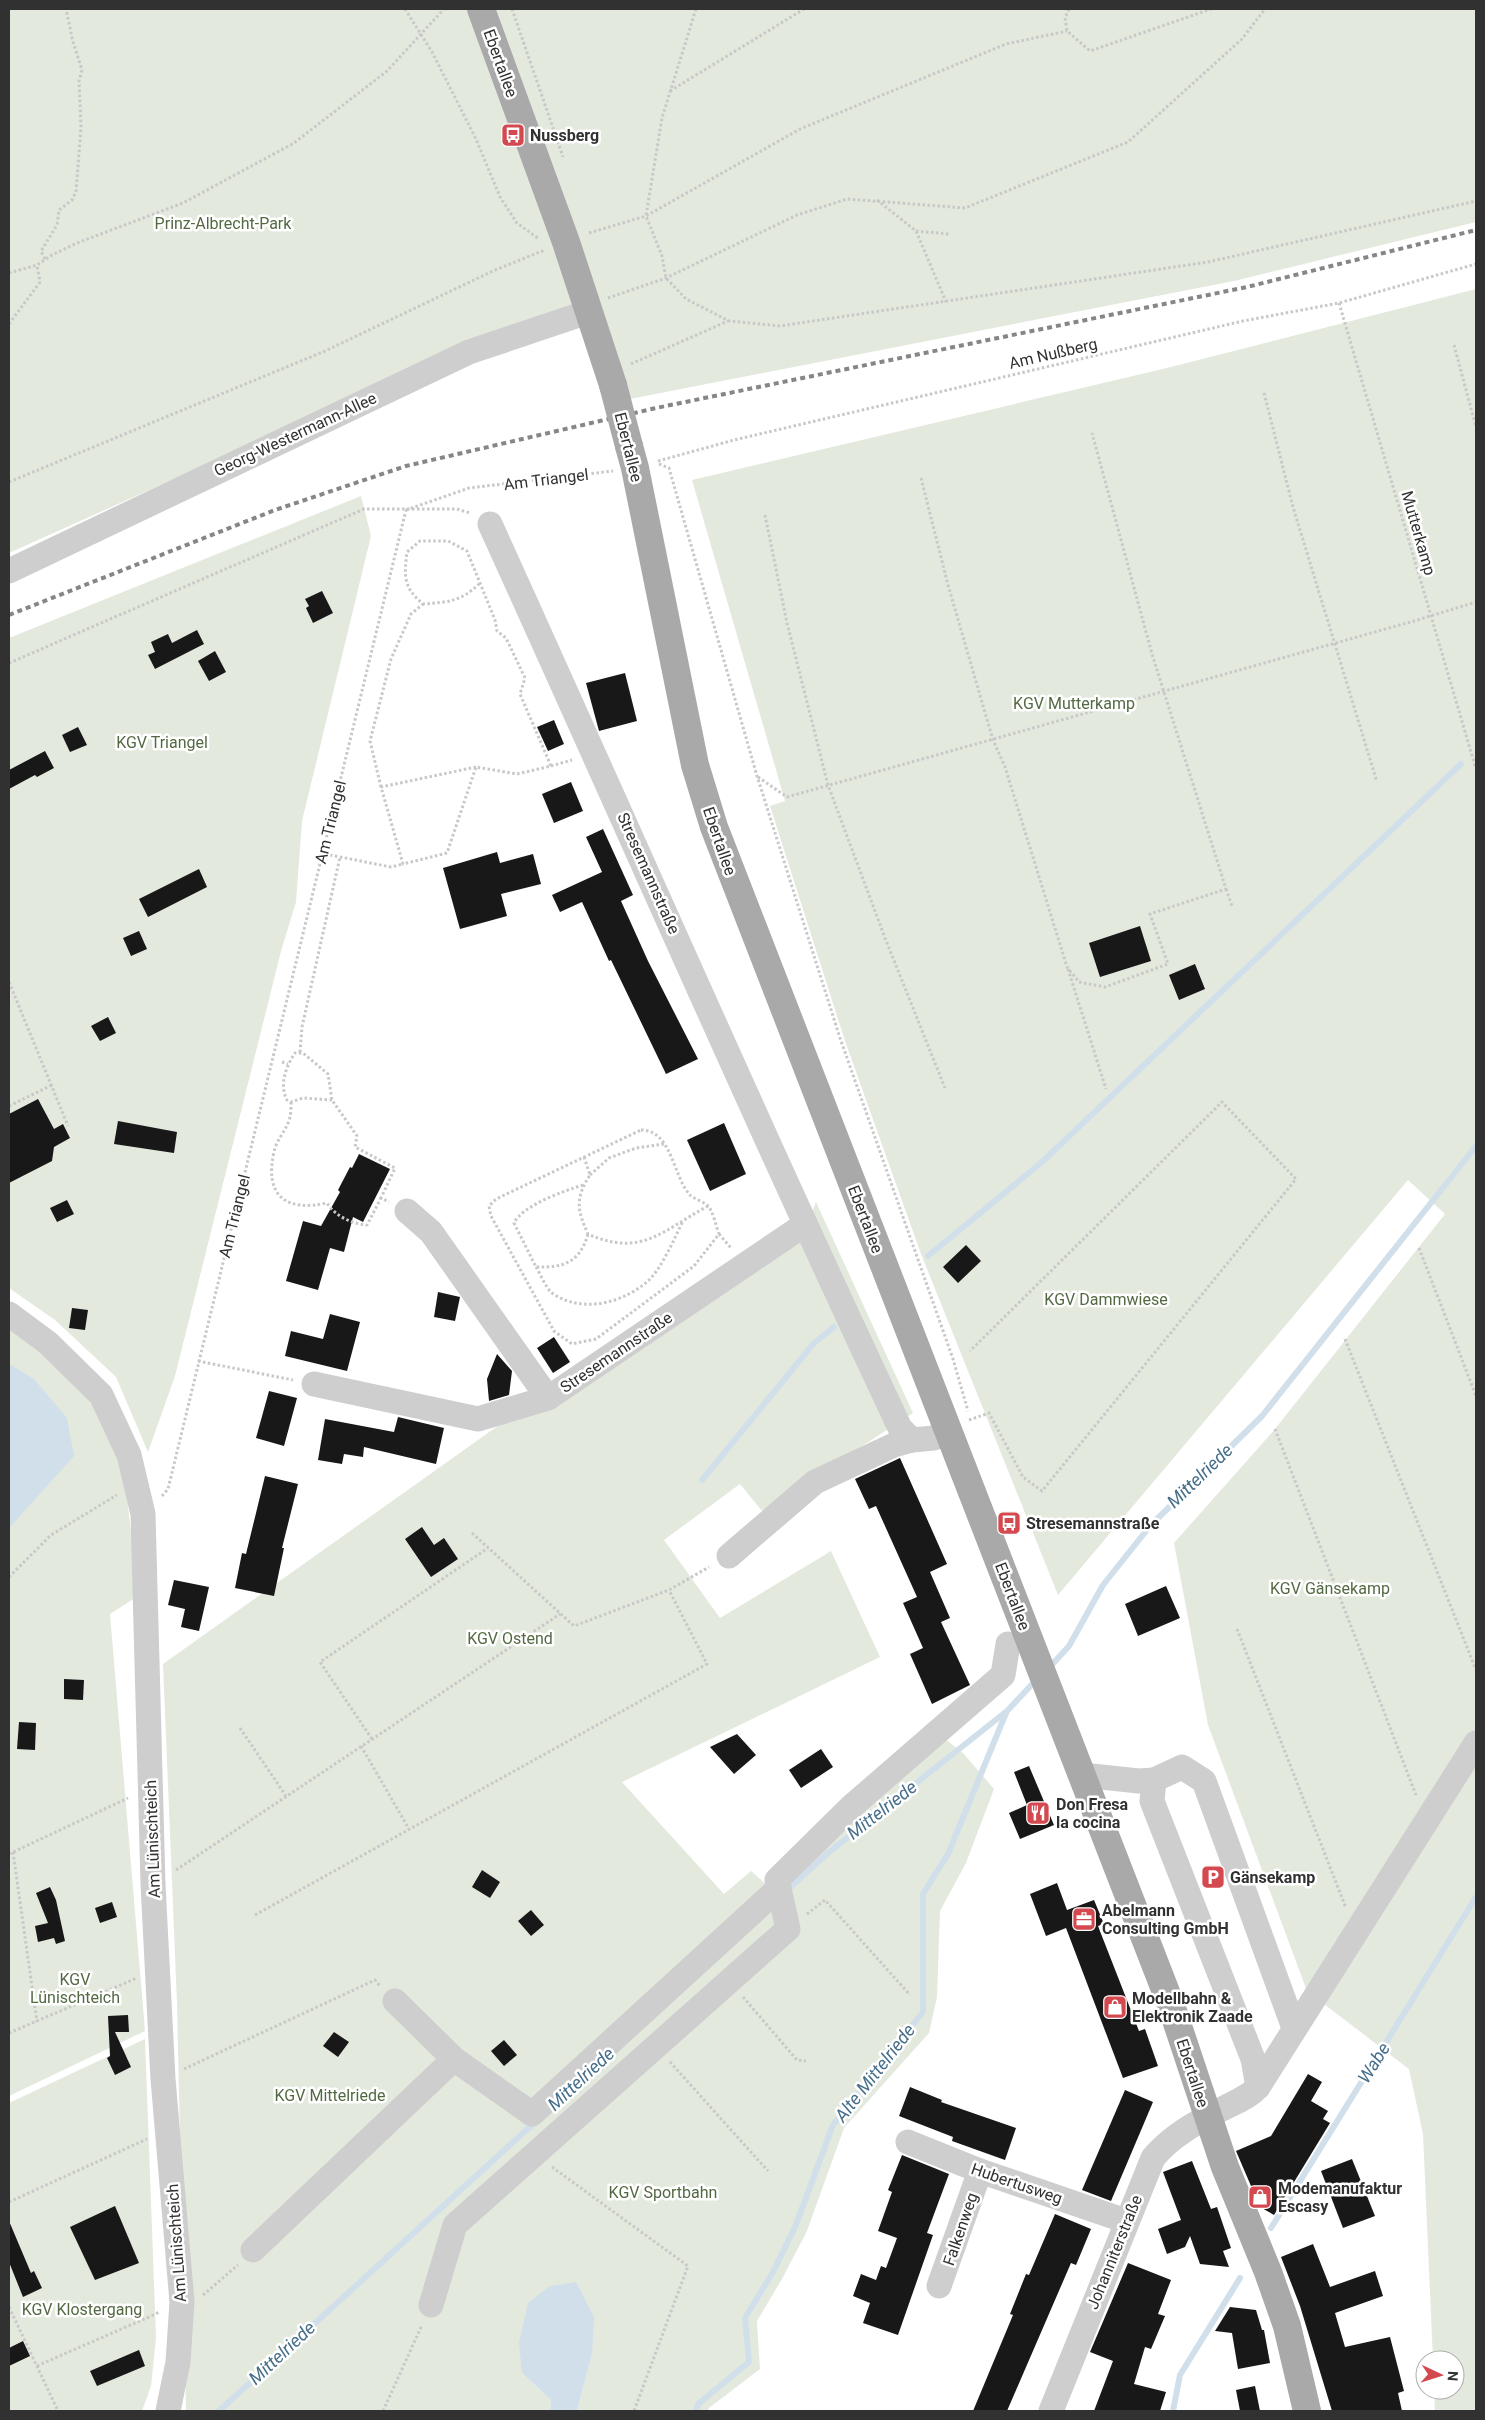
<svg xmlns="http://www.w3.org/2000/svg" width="1485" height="2420" font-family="Roboto,sans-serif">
<rect width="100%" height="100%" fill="#fff"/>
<!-- green -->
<g fill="#e4e9de">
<polygon points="9,9 1476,9 1476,222 1234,281 630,399 600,302 528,320 9,553"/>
<polygon points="1476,289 1476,2411 1435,2411 1434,2390 1455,2390 1455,2360 1433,2360 1423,2134 1409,2069 1307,1991 1208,1725 1174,1543 1275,1429 1445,1214 1408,1180 1058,1595 921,1254 845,1041 770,806 785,801 692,480 1167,368"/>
<polygon points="361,496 371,536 302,821 296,902 281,951 175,1376 148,1452 116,1377 55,1320 9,1288 9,638"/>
<polygon points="816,1202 913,1413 762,1511 740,1484 664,1540 720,1618 831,1551 880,1657 622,1782 724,1894 751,1871 769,1887 944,1738 964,1754 994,1789 966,1863 940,1911 937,1997 929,2033 844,2128 807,2231 782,2279 757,2321 760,2369 709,2408 708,2411 577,2411 592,2354 522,2373 551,2400 550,2411 186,2411 177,2003 163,1664 516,1413 803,1237"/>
<polygon points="9,1324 28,1338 95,1403 124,1470 138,1596 110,1614 145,2031 9,2096"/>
<polygon points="145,2039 156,2338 151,2386 142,2411 9,2411 9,2103"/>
</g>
<!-- water -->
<g fill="#d0dfea">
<polygon points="9,1364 34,1379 67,1418 74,1456 9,1528"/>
<polygon points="576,2282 594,2317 592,2354 577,2411 550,2411 551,2400 522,2373 519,2343 528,2303 550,2286"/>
</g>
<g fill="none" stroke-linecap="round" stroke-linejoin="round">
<!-- stream -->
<g stroke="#d0dfea" stroke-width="6">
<polyline points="928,1256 1042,1162 1461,764"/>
<polyline points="702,1480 814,1343 834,1327"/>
<polyline points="1048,1669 1069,1646 1103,1585 1150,1526 1262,1416 1476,1146"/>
<polyline points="785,1892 828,1853 1007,1711 1037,1679"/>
<polyline points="1271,2228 1476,1897"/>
<polyline points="219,2411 535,2122"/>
<polyline points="696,2411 698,2404 749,2362 745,2318 773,2272 795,2227 833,2125 923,2012 923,1894 948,1854 1006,1713"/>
<polyline points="1173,2411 1180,2375 1240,2278"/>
</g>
</g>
<!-- building -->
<g fill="#181818">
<polygon points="322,591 333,613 313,623 306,608 309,606 305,599"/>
<polygon points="197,630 204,644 155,669 148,655 155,652 151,642 168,634 172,643"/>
<polygon points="215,651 226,672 209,681 198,661"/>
<polygon points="625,673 637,721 599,731 586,683"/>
<polygon points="554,720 564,744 548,751 537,727"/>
<polygon points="78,727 87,745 70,752 62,735"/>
<polygon points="45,751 54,768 37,777 35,775 9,789 9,770"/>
<polygon points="571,782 583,811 554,823 542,794"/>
<polygon points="603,829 633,895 621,901 648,961 698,1059 666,1074 611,960 609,961 582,902 560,912 552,895 602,872 586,837"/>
<polygon points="497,852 500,863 533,854 541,884 501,894 507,916 460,929 443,868"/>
<polygon points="199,869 207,887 148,917 139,899"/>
<polygon points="1140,926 1151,961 1100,977 1089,943"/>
<polygon points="139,931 147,949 131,956 123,938"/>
<polygon points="1195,964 1205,989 1179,1000 1169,975"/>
<polygon points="108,1017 116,1033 100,1041 91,1026"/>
<polygon points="38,1099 54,1129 63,1124 70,1138 54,1147 52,1161 9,1183 9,1114"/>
<polygon points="118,1121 177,1132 174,1153 114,1144"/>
<polygon points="724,1123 746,1174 710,1191 687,1140"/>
<polygon points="359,1154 390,1169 363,1222 353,1217 344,1252 330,1248 318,1290 286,1281 303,1221 321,1226 340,1192 338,1190 350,1167 352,1168"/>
<polygon points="67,1200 74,1214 57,1222 50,1208"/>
<polygon points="966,1245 981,1261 958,1283 943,1267"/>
<polygon points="438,1292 460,1297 455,1321 434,1317"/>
<polygon points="72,1308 88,1310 85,1330 69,1328"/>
<polygon points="330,1314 360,1322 347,1371 285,1356 291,1331 323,1339"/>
<polygon points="554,1337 570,1362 553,1373 537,1348"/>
<polygon points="497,1354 512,1371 509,1395 489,1401 487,1379"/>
<polygon points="269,1391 297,1398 284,1446 256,1438"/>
<polygon points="398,1417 444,1428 436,1464 364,1447 363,1457 344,1454 342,1464 318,1460 325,1419 394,1432"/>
<polygon points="900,1458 947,1564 930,1572 950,1618 941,1622 970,1685 932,1704 910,1654 923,1648 903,1603 917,1597 876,1506 869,1509 855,1479"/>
<polygon points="265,1476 298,1484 282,1548 284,1548 274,1596 235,1588 242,1553 246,1554"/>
<polygon points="422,1527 434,1545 444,1538 458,1559 431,1577 405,1539"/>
<polygon points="174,1580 209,1587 199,1631 181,1627 185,1609 168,1605"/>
<polygon points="1166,1586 1180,1618 1138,1636 1125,1604"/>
<polygon points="64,1679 84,1680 83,1700 64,1699"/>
<polygon points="19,1722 36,1723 35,1750 17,1749"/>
<polygon points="737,1734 756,1755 734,1774 710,1747"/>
<polygon points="821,1749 833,1767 801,1788 789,1770"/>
<polygon points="1029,1766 1054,1825 1020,1839 1009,1813 1027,1805 1014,1772"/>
<polygon points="482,1870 500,1882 490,1898 472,1887"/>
<polygon points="1057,1883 1067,1910 1094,1900 1104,1924 1098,1926 1139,2031 1145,2029 1158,2066 1123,2078 1066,1928 1046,1936 1030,1894"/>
<polygon points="50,1887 56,1900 65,1941 56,1944 54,1938 38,1942 35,1926 48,1923 36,1893"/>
<polygon points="112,1902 117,1917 100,1923 95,1908"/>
<polygon points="531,1910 544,1925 531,1936 518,1921"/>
<polygon points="128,2015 129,2032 115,2032 131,2067 115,2075 107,2058 110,2056 108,2016"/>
<polygon points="334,2032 349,2042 338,2057 323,2046"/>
<polygon points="504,2040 517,2055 504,2066 491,2051"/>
<polygon points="1308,2074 1322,2082 1311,2101 1328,2111 1323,2119 1330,2123 1274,2215 1260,2207 1236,2151 1271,2136"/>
<polygon points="910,2087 942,2100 941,2102 1016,2128 1005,2160 952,2141 953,2137 899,2116"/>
<polygon points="1125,2090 1153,2102 1111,2201 1082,2190"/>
<polygon points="902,2155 949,2174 927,2233 933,2235 898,2335 863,2323 870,2303 853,2296 861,2274 876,2280 881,2266 886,2268 897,2238 878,2231 892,2192 888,2190"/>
<polygon points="1352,2159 1375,2216 1343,2228 1321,2171"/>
<polygon points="1192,2161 1211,2209 1217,2207 1231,2248 1223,2251 1229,2267 1200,2264 1190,2236 1185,2247 1167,2254 1158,2229 1181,2220 1163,2172"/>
<polygon points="115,2206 139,2263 95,2280 70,2227"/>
<polygon points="1055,2214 1091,2229 1076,2265 1071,2263 1007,2411 973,2411 1013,2315 1010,2314 1026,2274 1029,2275"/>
<polygon points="9,2221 31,2273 34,2271 42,2288 23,2297 9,2262"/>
<polygon points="1313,2244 1330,2287 1375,2271 1383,2296 1335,2313 1345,2347 1390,2337 1404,2391 1398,2393 1402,2411 1332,2411 1300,2306 1281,2257"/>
<polygon points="1128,2263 1171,2280 1158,2314 1165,2316 1151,2349 1145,2347 1134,2384 1166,2392 1160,2411 1094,2411 1113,2361 1090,2352"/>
<polygon points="1230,2307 1256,2310 1262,2330 1264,2330 1270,2363 1238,2369 1232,2333 1215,2331"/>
<polygon points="23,2341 30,2356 9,2366 9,2348"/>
<polygon points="139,2350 145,2366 97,2386 90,2371"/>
<polygon points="1255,2386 1260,2411 1240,2411 1236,2390"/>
</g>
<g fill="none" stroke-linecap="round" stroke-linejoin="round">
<!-- path -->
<g stroke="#c8c8c8" stroke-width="3" stroke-dasharray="2.5 2.5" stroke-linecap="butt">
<polyline points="405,9 432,52 476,139 500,197 517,223 539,239"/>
<polyline points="512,9 563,157"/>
<polyline points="696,9 662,118 646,216 662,256 666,278 686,299 729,321 781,326 793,324 1208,262 1476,201"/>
<polyline points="1069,9 1065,18 1067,31 1090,51 1211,9"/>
<polyline points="670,91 804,9"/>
<polyline points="877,200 916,231 946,302"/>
<polyline points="916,231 949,234"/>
<polyline points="589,233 646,216 800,129 1006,44 1067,31"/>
<polyline points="45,259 41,251 57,225 59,210 72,200 76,192 81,127 79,81 82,70 73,42 66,9"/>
<polyline points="9,273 37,265 52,255 77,243 183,203 294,143 387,71 444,9"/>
<polyline points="608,298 666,278 797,215 847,199 965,208 1128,142 1242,39 1265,9"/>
<polyline points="1339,303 1476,769"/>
<polyline points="9,324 40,282 37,265"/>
<polyline points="1454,345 1476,427"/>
<polyline points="631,364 728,321"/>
<polyline points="1264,393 1293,507 1377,782"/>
<polyline points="658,461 734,440 1243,321 1339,303 1476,264"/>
<polyline points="659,464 669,468 757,776 840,1038 953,1359 968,1411"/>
<polyline points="921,478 948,585 993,740 1005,767 1067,967 1079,982 1105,987 1168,964 1150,914 1226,889 1152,654 1092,433"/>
<polyline points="9,482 325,351 495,270 545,250"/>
<polyline points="406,510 469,488 613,471"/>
<polyline points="765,515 787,623 828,785 885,938 945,1088"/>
<polyline points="9,663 364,509 457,509 470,513"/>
<polyline points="551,766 572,760"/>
<path d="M 476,767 L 381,787 L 403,864 L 447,853 L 476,767 L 517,774 L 551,766 L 520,694 L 525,678 L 506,638 L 497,631 L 495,620 L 467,551 L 448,541 L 420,541 L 407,552 C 404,576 403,587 423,604 C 448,602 460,602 479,584"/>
<polyline points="758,777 787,797 1414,621 1476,602"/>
<polyline points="381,787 370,741 391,659 411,614 423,604"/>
<polyline points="330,855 391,867 403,864"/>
<polyline points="1226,889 1232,906"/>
<polyline points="1068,969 1106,1089"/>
<polyline points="9,982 68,1126"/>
<polyline points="300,1052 302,1027 340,857"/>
<polyline points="282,1062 288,1064"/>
<path d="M 332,1100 L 303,1098 L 291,1102 L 287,1100 C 279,1085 286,1066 295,1053 L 303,1053 L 328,1074 L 332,1100 L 357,1136 L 355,1147 L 395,1168 L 381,1198 L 389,1202"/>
<path d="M 291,1102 C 291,1107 291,1113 290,1117 C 287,1130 276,1140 274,1152 C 264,1196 286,1212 327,1203 C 335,1216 352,1224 367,1225 L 381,1198"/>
<polyline points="9,1106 52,1085"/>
<path d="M 641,1130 C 672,1130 673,1177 690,1195 C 694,1199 702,1201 707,1205 C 713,1210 716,1226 719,1234 L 694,1266 L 596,1339 L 572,1344 L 554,1331 L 491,1216 L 489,1206 L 496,1199 Z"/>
<path d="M 584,1157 L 590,1175 C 575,1198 577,1210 588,1234 C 642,1258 663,1230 708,1206"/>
<polyline points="590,1175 609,1158 636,1148 664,1144"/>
<path d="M 583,1185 C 564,1191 523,1205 514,1223 L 536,1267 C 564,1268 580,1262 588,1234"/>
<polyline points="719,1234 731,1248"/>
<polyline points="1419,1248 1476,1396"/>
<path d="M 536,1267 C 541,1275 546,1288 552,1293 C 582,1314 623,1303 648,1281 C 662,1268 674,1239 683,1221"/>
<polyline points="1345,1339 1476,1670"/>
<polyline points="198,1361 293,1380"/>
<polyline points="969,1420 989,1413 1023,1477 1042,1491 1296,1179 1222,1102 970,1351"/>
<polyline points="1275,1429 1416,1795"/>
<polyline points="162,1496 168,1489 406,510"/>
<polyline points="472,1533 574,1626 669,1590 709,1567"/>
<polyline points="9,1577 51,1535 117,1495"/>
<polyline points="1237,1629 1346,1908"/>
<polyline points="240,1728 286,1796"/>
<polyline points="372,1739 320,1662 488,1548"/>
<polyline points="361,1746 409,1829"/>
<polyline points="13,1852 37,2022"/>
<polyline points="9,1854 128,1798"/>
<polyline points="176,1870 560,1614"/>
<polyline points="807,1914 825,1900 910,1995"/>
<polyline points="255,1915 707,1664 669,1590"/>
<polyline points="743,1997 797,2060 806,2061"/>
<polyline points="9,2033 137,1978"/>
<polyline points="670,2062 768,2171"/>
<polyline points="184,2069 375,1980 380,1986"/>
<polyline points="552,2167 688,2266 634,2411"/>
<polyline points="9,2202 147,2139"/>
<polyline points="203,2295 238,2265"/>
<polyline points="9,2307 58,2411"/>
<polyline points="37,2366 160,2312"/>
<polyline points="383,2411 422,2325"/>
</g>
<!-- minor -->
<g stroke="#cecece" stroke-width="25">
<path d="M 490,524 C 627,825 759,1129 900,1428 L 912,1440 L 934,1438 L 948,1429"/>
<polyline points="9,571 469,352 588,312"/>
<polyline points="407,1211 431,1232 548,1398 804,1225"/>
<polyline points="9,1314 48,1343 101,1395 129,1455 143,1514 153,1884 163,2079 182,2302 178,2362 168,2411"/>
<polyline points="314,1384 478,1419 548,1398"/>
<polyline points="729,1556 815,1482 894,1445 912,1440"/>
<polyline points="1082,1775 1139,1781 1154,1780"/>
<polyline points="395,2001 454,2059 532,2114 779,1888"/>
<polyline points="1258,2087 1253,2059 1152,1801 1154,1780 1182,1767 1204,1781 1294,2028"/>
<polyline points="908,2142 980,2171 1126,2221"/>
<polyline points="253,2250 454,2059"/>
<polyline points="939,2286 980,2171"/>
<polyline points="431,2305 455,2225 788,1929 777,1880 851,1807 1003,1675 1008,1644"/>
<path d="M 1051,2411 L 1153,2158 C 1171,2136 1197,2122 1222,2109 C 1235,2102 1248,2098 1258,2087 L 1476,1743"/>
</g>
<!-- major -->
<g stroke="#a9a9a9" stroke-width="28">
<polyline points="481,9 566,242 613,385"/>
<polyline points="629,446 635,468 695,765 714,827 1171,2005 1225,2167 1268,2272 1287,2326 1307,2411"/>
</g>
<!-- rail -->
<polyline stroke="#868686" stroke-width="4" stroke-dasharray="5 4" stroke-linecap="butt" points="9,615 275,510 406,466 656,408 1247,287 1476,230"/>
<!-- major-bridge -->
<polyline stroke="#a9a9a9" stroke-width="28" points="613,385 629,446"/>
</g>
<!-- icons -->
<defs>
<g id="bus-square" transform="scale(1.25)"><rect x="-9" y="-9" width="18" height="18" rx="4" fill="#d3494f" stroke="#fff"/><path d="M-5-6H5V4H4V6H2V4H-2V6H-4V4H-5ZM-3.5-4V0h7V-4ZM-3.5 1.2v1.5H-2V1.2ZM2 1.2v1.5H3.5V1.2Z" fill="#fff"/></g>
<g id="restaurant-square" transform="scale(1.25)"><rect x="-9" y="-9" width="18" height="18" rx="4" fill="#d3494f" stroke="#fff"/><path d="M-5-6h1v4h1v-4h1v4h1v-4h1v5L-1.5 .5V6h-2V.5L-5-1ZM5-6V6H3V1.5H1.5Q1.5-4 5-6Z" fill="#fff"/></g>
<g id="parking-square" transform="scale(1.25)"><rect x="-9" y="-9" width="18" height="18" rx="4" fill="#d3494f" stroke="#fff"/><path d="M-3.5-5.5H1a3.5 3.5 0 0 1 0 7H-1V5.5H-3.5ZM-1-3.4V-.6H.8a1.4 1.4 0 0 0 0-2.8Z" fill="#fff"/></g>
<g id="office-square" transform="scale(1.25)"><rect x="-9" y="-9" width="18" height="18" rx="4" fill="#d3494f" stroke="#fff"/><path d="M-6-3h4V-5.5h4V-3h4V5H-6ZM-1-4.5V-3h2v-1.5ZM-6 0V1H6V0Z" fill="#fff"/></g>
<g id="shop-square" transform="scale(1.25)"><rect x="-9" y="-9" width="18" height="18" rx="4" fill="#d3494f" stroke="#fff"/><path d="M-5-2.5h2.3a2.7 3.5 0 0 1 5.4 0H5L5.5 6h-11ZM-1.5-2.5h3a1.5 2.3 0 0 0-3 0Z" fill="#fff"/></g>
</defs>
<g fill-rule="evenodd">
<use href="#bus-square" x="513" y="135"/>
<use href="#bus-square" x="1009" y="1523"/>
<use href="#restaurant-square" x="1038" y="1813"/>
<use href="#parking-square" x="1213" y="1877"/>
<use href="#office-square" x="1084" y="1919"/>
<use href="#shop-square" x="1115" y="2007"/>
<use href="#shop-square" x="1260" y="2197"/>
</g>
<g text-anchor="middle" stroke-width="5" stroke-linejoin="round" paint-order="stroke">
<!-- street labels -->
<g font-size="16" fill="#313131" stroke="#fff">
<text transform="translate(501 63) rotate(70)" y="6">Ebertallee</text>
<text transform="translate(1053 353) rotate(-13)" y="6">Am Nußberg</text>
<text transform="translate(295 434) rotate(-25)" y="6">Georg-Westermann-Allee</text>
<text transform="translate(629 447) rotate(76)" y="6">Ebertallee</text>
<text transform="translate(546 479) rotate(-7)" y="6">Am Triangel</text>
<text transform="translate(1419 533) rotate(74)" y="6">Mutterkamp</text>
<text transform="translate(330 822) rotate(-76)" y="6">Am Triangel</text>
<text transform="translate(720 841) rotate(71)" y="6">Ebertallee</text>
<text transform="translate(649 873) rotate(66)" y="6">Stresemannstraße</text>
<text transform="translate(234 1216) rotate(-76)" y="6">Am Triangel</text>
<text transform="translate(866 1219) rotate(69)" y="6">Ebertallee</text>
<text transform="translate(616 1352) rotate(-34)" y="6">Stresemannstraße</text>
<text transform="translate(1013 1596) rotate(69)" y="6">Ebertallee</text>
<text transform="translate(152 1839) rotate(-92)" y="6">Am Lünischteich</text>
<text transform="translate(1193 2073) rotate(72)" y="6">Ebertallee</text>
<text transform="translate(1017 2183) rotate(19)" y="6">Hubertusweg</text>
<text transform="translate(960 2229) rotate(-71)" y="6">Falkenweg</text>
<text transform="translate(176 2243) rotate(-94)" y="6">Am Lünischteich</text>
<text transform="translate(1114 2252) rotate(-68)" y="6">Johanniterstraße</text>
</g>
<!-- poi labels -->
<g font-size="16" font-weight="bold" fill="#313131" stroke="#fff" text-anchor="start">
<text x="530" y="141">Nussberg</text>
<text x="1026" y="1529">Stresemannstraße</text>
<text x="1056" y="1810">Don Fresa<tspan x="1056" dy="18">la cocina</tspan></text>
<text x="1230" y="1883">Gänsekamp</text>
<text x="1102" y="1916">Abelmann<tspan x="1102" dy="18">Consulting GmbH</tspan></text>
<text x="1132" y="2004">Modellbahn &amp;<tspan x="1132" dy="18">Elektronik Zaade</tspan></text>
<text x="1278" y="2194">Modemanufaktur<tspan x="1278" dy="18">Escasy</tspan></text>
</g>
<!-- park labels -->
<g font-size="16" fill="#546943" stroke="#fff">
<text x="223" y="229">Prinz-Albrecht-Park</text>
<text x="1074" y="709">KGV Mutterkamp</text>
<text x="162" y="748">KGV Triangel</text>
<text x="1106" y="1305">KGV Dammwiese</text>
<text x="1330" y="1594">KGV Gänsekamp</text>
<text x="510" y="1644">KGV Ostend</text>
<text x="75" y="1985">KGV<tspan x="75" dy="18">Lünischteich</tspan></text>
<text x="330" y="2101">KGV Mittelriede</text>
<text x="663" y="2198">KGV Sportbahn</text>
<text x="82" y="2315">KGV Klostergang</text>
</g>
<!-- water labels -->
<g font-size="18" font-style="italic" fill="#476f8b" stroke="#fff">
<text transform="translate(1200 1476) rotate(-44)" y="6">Mittelriede</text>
<text transform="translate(882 1810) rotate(-38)" y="6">Mittelriede</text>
<text transform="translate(1374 2063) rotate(-58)" y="6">Wabe</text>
<text transform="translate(875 2073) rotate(-52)" y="6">Alte Mittelriede</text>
<text transform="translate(581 2079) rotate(-43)" y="6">Mittelriede</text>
<text transform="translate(282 2353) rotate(-43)" y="6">Mittelriede</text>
</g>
</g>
<!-- border -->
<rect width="1485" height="2420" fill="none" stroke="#313131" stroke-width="20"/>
<!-- north arrow -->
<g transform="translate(1440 2375) rotate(94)"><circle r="24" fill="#ffffff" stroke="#adadad"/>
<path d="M0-4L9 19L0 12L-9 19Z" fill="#d3494f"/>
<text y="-8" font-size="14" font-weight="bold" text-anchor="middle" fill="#313131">N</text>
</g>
</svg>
